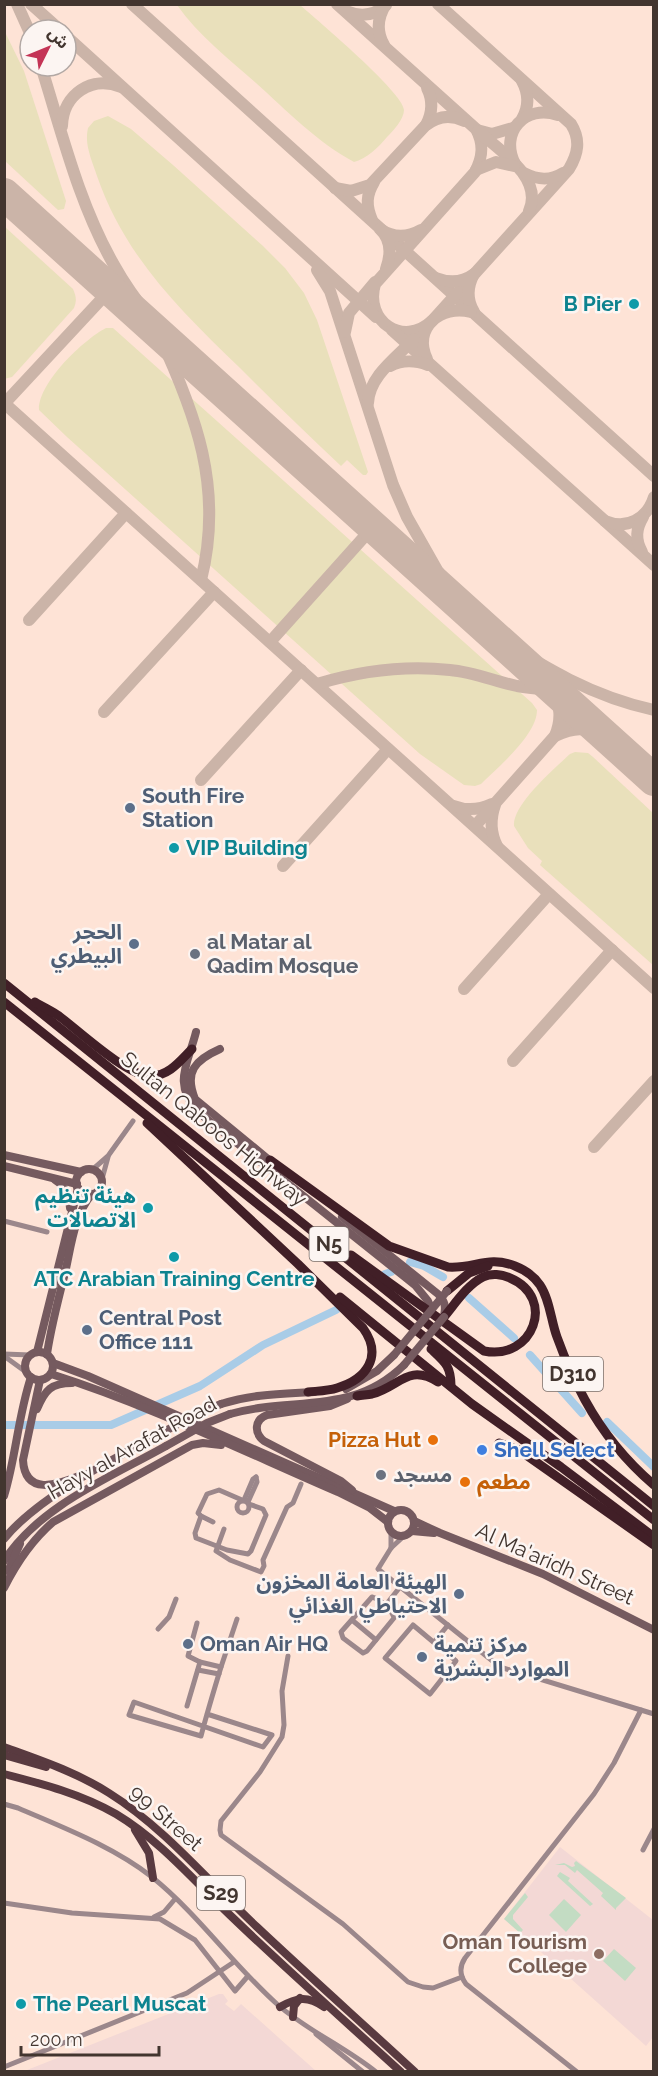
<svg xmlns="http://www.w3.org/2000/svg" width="658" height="2076" font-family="Raleway,'Noto Sans Arabic',sans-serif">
<rect width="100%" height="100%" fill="#fee3d6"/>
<!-- education -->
<g fill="#f3d8d5">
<polygon points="560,1847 653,1920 653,2037 646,2046 504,1919"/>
<polygon points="219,1994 223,1994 228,2001 225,2004 234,2011 241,2004 316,2071 28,2072 27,2070"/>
</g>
<!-- green -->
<g fill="#c3dcc3">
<polygon points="576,1861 626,1898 616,1908 616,1910 601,1896 603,1893 577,1870 575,1873 565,1865 555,1865 564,1863 572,1867 575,1866 574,1863"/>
<polygon points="560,1872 570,1878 568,1881 593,1904 590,1906 557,1876"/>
<polygon points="525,1893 528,1897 513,1915 513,1919 523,1930 520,1933 504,1919"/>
<polygon points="564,1899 581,1915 566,1932 549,1915"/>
<polygon points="614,1949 636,1968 625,1981 603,1961"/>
</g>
<!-- sand -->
<g fill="#e9e0bb">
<path d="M 177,5 L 300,5 C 316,19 404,93 404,110 C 404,119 393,131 387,137 C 379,147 366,159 354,162 C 317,142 287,111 256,83 C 229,59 198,35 177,5 Z"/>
<polygon points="4,30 24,71 66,201 64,209 58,210 5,161"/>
<path d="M 108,116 L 131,129 L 173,165 L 263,246 L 285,268 L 304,293 L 317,320 L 368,472 L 366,475 L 363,475 L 347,460 L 341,466 C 307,434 273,401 240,368 C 180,310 125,257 97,176 C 92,160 84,145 88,128 L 94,121 Z"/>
<path d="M 5,227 L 73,289 C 76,296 77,300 74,308 L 12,377 L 4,379 Z"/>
<path d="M 106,328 L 113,328 L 532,703 L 537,710 C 537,735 498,767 481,784 L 475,786 L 464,785 L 420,754 L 67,437 L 39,410 C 38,383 83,340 106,328 Z"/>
<path d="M 575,752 L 588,753 L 593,757 L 653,813 L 653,965 L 540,865 L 542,861 L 528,848 L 514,826 C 512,805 555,768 570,754 Z"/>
</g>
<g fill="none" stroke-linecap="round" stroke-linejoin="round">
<!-- river -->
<g stroke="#a9cce7" stroke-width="8">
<polyline points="410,1262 424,1266 443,1277"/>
<polyline points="385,1274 391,1272"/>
<polyline points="469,1298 514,1338"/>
<polyline points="530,1355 582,1413"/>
<polyline points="607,1422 654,1467"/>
<polyline points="4,1425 17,1425"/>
<polyline points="23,1425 111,1425 200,1386 263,1345 336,1310"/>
</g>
<!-- taxiway -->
<g stroke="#cbb4a8" stroke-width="12">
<polyline points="17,4 30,33"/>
<polyline points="31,4 60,30"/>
<polyline points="132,4 654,476"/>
<path d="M 337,4 L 476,129 C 484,144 483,157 475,172 L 375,284 C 364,321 403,348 432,321 L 569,169 C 578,154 581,140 571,124 L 438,4"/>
<path d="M 346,11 C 360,17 374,16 386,5"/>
<polyline points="66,36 376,317"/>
<path d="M 384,45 C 376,31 377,18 386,4"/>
<path d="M 41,66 C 62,133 79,204 114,265 C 135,303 164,335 194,366"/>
<path d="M 522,81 C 529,94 529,107 522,119"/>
<path d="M 426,125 C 433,112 433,100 427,88"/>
<path d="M 62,126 C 63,94 92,75 121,87"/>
<polyline points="477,130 492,134 513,128"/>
<path d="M 478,131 C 499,150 544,178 529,211"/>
<path d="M 515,164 C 499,132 525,104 558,115"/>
<polyline points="476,170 496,162 514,166"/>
<path d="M 524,173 C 538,180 550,181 563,173"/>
<path d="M 335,188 L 351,191 L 370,185 L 425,126 C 437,116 450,114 464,121"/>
<path d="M 372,220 C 366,206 366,195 374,182"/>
<path d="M 386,269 C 391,255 392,240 380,229 C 393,238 407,238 421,230"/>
<polyline points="317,270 330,291 393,485 407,517 437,570 453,592 482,625"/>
<path d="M 436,278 C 449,283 462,283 474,274 C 467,287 466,299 474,312"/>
<polyline points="392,330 654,565"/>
<polyline points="345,332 349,313 375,282"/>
<path d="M 158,333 C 196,414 224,489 201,580"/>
<path d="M 427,359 C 412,328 441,304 471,312"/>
<path d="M 390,366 C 403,360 414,360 428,365"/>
<polyline points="4,403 654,988"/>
<path d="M 368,403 C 369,376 397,357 414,339"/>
<polyline points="4,404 110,290"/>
<path d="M 605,521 C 627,530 647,519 654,497"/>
<path d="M 642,552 C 635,539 636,529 643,517"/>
<polyline points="29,620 126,513"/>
<path d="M 492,634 C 543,667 593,697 654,710"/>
<polyline points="270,642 373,527"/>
<path d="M 317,684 C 360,671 404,665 450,670 C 473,672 494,681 517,686 C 529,688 542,689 554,690 C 560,707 562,719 555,736 C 575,727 585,727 606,737"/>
<polyline points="104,712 214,592"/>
<polyline points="201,780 301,670"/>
<path d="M 495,805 C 490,819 490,832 497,846"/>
<path d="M 454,806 C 467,811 479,810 492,804"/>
<polyline points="475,826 577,711"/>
<polyline points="283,866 388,749"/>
<polyline points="464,989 549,894"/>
<polyline points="513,1061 612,950"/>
<polyline points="594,1147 654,1081"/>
</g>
<!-- runway -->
<polyline stroke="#cbb4a8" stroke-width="32" points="4,194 654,780"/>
<!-- street -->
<g stroke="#9b878b" stroke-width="5">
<polyline points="92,1170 108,1156 133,1121"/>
<polyline points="102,1179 108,1157"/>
<polyline points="4,1221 47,1232"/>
<polyline points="4,1354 30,1355"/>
<polyline points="4,1356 26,1372"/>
<polyline points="244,1500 253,1479 256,1477"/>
<circle cx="243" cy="1507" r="6"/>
<polyline points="248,1502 257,1482 256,1477"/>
<polyline points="201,1516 195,1533 196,1538 227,1550 248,1554 251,1551 266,1515 263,1509 249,1504"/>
<polyline points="213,1522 201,1516 198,1513 207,1494 219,1490 242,1500"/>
<polyline points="224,1529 216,1551 230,1560 261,1572 264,1566 263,1560 287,1507 293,1503 301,1484"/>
<polyline points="404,1536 391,1548 378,1569 500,1667 654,1714"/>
<polyline points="391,1548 391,1532"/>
<path d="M 372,1597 C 380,1599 392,1610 394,1618 L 367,1651 L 363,1653 L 343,1638 L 341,1632 Z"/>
<polyline points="385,1606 400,1587"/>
<polyline points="352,1620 376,1640"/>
<polyline points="197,1623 188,1656 200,1662 221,1667"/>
<polygon points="413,1625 456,1661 430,1694 385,1658"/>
<polyline points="158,1629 169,1617 176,1599"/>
<polyline points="434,1642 448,1625"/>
<polyline points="288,1656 282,1691 284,1725 282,1737 260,1772 221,1821 220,1830 221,1835 343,1924 408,1982 423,1987 433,1988 462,1977"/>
<polyline points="198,1670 219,1674"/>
<polyline points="187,1706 200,1662"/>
<path d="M 207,1714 L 272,1735 L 263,1747 L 134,1702 L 129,1715 L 201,1736 C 207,1713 214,1690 221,1667 L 237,1619"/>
<path d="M 4,1804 L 18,1808 C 64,1828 112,1846 152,1877 C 199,1915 233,1965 278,2005 C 308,2031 345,2047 376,2072"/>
<polyline points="643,1850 654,1829"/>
<polyline points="4,1903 72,1913 160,1919 195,1940 235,1991 248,1976"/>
<polyline points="154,1917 164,1912 175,1899"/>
<polyline points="316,2034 363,2072"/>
<polyline points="4,2067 187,1993 234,1962"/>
<path d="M 577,2072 L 466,1984 C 460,1976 459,1967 465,1958 L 594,1794 L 614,1763 L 641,1710"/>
</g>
<!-- secondary -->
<g stroke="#755a5f" stroke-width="8">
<path d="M 196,1032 C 188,1064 172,1083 198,1112 L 415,1285 L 428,1301 L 432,1310"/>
<path d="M 220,1049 C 195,1060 184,1072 195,1099 L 274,1164"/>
<polyline points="4,1155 81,1172"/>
<polyline points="4,1166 77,1184"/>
<circle cx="89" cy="1182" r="13"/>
<path d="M 55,1180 C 66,1187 69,1196 70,1208"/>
<path d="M 342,1217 L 438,1294 C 445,1301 446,1306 444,1316"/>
<circle cx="39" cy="1366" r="14"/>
<polyline points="37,1352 78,1188"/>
<path d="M 47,1354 C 51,1327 58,1300 65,1273 C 71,1247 74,1215 92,1194"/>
<polyline points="53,1363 88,1376 394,1511"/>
<path d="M 51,1374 C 149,1405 243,1451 338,1492 L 370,1508 L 388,1522"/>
<path d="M 40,1380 L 23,1460 C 25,1496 57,1485 79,1476"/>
<polyline points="346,1389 377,1371 394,1355"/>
<path d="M 347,1399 L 330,1406 L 267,1415 C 254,1420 254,1433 264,1441 L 341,1481 L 352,1490"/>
<path d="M 221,1404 C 253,1394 280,1394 314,1392"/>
<path d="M 37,1409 C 45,1390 51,1383 72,1383"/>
<path d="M 230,1414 C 294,1396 352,1416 404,1365"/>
<path d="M 4,1496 C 16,1457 18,1416 31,1377"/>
<circle cx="401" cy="1523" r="13"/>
<polyline points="414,1521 440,1533 543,1574 654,1630"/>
<polyline points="412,1531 434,1533"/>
<path d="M 4,1539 C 37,1498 110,1461 156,1436"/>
<path d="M 4,1561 C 39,1506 111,1477 166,1446"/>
<polyline points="8,1571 20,1544"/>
<path d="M 4,1588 C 17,1562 31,1541 53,1522 L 192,1445 L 203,1443 L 221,1445"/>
</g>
<!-- primary -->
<g stroke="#593a40" stroke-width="8">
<path d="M 4,1747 C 40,1760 76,1772 109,1793 C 165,1828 209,1882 257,1927 C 309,1976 362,2023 415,2072"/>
<polyline points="4,1755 46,1767"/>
<path d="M 4,1774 C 43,1784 81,1794 116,1814 C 161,1841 195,1882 232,1917 C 287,1970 344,2020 401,2072"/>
<polyline points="135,1830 149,1853 153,1878"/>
<path d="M 280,2007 C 297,1997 308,1996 324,2007"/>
<polyline points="293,2017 294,2006 300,1998"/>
</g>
<!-- highway -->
<g stroke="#411f27" stroke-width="9">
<polyline points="4,983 654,1506"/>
<polyline points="4,1002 654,1520"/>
<path d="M 35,1002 C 43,1007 52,1011 59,1016 C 79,1031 128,1077 151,1076 C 169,1076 180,1061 192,1049"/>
<path d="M 147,1123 L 298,1264 L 363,1328 C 383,1356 367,1379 337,1388 C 328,1391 318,1391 308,1392"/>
<path d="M 270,1160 L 389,1246 L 448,1267 C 474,1269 488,1255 515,1266 C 525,1270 534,1276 540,1285 C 550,1300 551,1321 557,1337 C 565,1359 574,1380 585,1400 C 602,1431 627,1462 654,1485"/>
<path d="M 351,1255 L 484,1351 C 533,1361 557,1298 510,1278 C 502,1274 491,1273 483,1277 C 467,1285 455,1304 444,1317"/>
<polyline points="447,1291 469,1273 488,1266"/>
<polyline points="340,1297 472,1404 561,1467 654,1537"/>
<path d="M 431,1349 C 445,1362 451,1366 451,1386"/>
<path d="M 357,1396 C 362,1395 367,1395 372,1394 C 399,1387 408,1363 438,1382"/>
<polyline points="499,1443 519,1450 654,1545"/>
</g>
<!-- secondary-bridge -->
<g stroke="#755a5f" stroke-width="8">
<polyline points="394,1355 447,1291"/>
<polyline points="404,1365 444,1317"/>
<polyline points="156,1436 193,1416 221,1404"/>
<polyline points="166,1446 207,1423 230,1414"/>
</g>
</g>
<!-- markers -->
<g fill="#0f9aa8" stroke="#fcf5f2" stroke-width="2">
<circle cx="634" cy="304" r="6"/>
<circle cx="174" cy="848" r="6"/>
<circle cx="148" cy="1208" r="6"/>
<circle cx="174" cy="1257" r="6"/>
<circle cx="21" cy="2004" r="6"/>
</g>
<g fill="#5c6f8a" stroke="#fcf5f2" stroke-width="2">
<circle cx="130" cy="808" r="6"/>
<circle cx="134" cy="944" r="6"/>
<circle cx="87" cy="1330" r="6"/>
<circle cx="459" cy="1594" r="6"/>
<circle cx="188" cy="1644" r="6"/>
<circle cx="422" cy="1657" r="6"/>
</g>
<g fill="#6b7280" stroke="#fcf5f2" stroke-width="2">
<circle cx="195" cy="954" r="6"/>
<circle cx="381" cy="1475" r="6"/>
</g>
<g fill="#e8710a" stroke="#fcf5f2" stroke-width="2">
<circle cx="433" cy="1440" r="6"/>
<circle cx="465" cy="1482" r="6"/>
</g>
<circle fill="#3f7fe0" stroke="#fcf5f2" stroke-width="2" cx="482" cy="1450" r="6"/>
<circle fill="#8d6e63" stroke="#fcf5f2" stroke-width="2" cx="599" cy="1954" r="6"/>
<g text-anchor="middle" stroke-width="5" stroke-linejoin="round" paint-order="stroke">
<!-- shield labels -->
<g fill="#fcf5f2" stroke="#7a6f6a" stroke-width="1.5">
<rect x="309.5" y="1227" width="39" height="34" rx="4.5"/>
<rect x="543" y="1357" width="60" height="34" rx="4.5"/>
<rect x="197" y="1876" width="48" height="34" rx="4.5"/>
</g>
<g font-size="20" font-weight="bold" fill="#42352f">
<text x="329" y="1251">N5</text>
<text x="573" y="1381">D310</text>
<text x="221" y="1900">S29</text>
</g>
<!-- culture labels -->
<g font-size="21" font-weight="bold" fill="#0d838f" stroke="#fcf5f2" text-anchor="end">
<text x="622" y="311">B Pier</text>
<text x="186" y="855" text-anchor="start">VIP Building</text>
<text x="136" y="1203">هيئة تنظيم<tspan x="136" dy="24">الاتصالات</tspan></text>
<text x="174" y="1286" text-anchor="middle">ATC Arabian Training Centre</text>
<text x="33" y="2011" text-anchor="start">The Pearl Muscat</text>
</g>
<!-- service labels -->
<g font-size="21" font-weight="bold" fill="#4e5e75" stroke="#fcf5f2" text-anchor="start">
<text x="142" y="803">South Fire<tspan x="142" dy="24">Station</tspan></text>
<text x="122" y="939" text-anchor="end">الحجر<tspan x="122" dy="24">البيطري</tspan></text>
<text x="99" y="1325">Central Post<tspan x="99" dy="24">Office 111</tspan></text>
<text x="447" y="1589" text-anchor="end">الهيئة العامة المخزون<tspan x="447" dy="24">الاحتياطي الغذائي</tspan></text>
<text x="200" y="1651">Oman Air HQ</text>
<text x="434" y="1652">مركز تنمية<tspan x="434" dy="24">الموارد البشرية</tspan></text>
</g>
<!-- worship labels -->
<g font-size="21" font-weight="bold" fill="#5b616d" stroke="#fcf5f2" text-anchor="start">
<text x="207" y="949">al Matar al<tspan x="207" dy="24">Qadim Mosque</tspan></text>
<text x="393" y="1482">مسجد</text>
</g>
<!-- street labels -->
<g font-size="21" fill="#42352f" stroke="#fcf5f2">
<text transform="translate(214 1129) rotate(39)" y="7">Sultan Qaboos Highway</text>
<text transform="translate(132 1448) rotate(-29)" y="7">Hayy al Arafat Road</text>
<text transform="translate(555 1564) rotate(24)" y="7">Al Ma'aridh Street</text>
<text transform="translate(166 1818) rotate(41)" y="7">99 Street</text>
</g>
<!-- food labels -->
<g font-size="21" font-weight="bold" fill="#c56008" stroke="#fcf5f2" text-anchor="end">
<text x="421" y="1447">Pizza Hut</text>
<text x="477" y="1489" text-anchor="start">مطعم</text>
</g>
<!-- shop labels -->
<g font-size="21" font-weight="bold" fill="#366cbe" stroke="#fcf5f2" text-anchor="start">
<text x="494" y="1457">Shell Select</text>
</g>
<!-- education labels -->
<g font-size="21" font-weight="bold" fill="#785e54" stroke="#fcf5f2" text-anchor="end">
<text x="587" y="1949">Oman Tourism<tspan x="587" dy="24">College</tspan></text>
</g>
</g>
<!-- border -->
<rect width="658" height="2076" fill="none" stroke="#42352f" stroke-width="12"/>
<!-- north arrow -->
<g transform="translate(48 48) rotate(47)"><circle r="28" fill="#fcf5f2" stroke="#b2a8a4" stroke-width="1.5"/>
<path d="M0-4.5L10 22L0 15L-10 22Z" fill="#c43456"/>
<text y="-9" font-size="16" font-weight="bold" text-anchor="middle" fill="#42352f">ش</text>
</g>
<!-- scale -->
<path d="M21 2046v9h138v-9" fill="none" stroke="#42352f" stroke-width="3"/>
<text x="30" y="2046" font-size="18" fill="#42352f" stroke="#fcf5f2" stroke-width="4.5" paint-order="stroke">200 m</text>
</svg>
